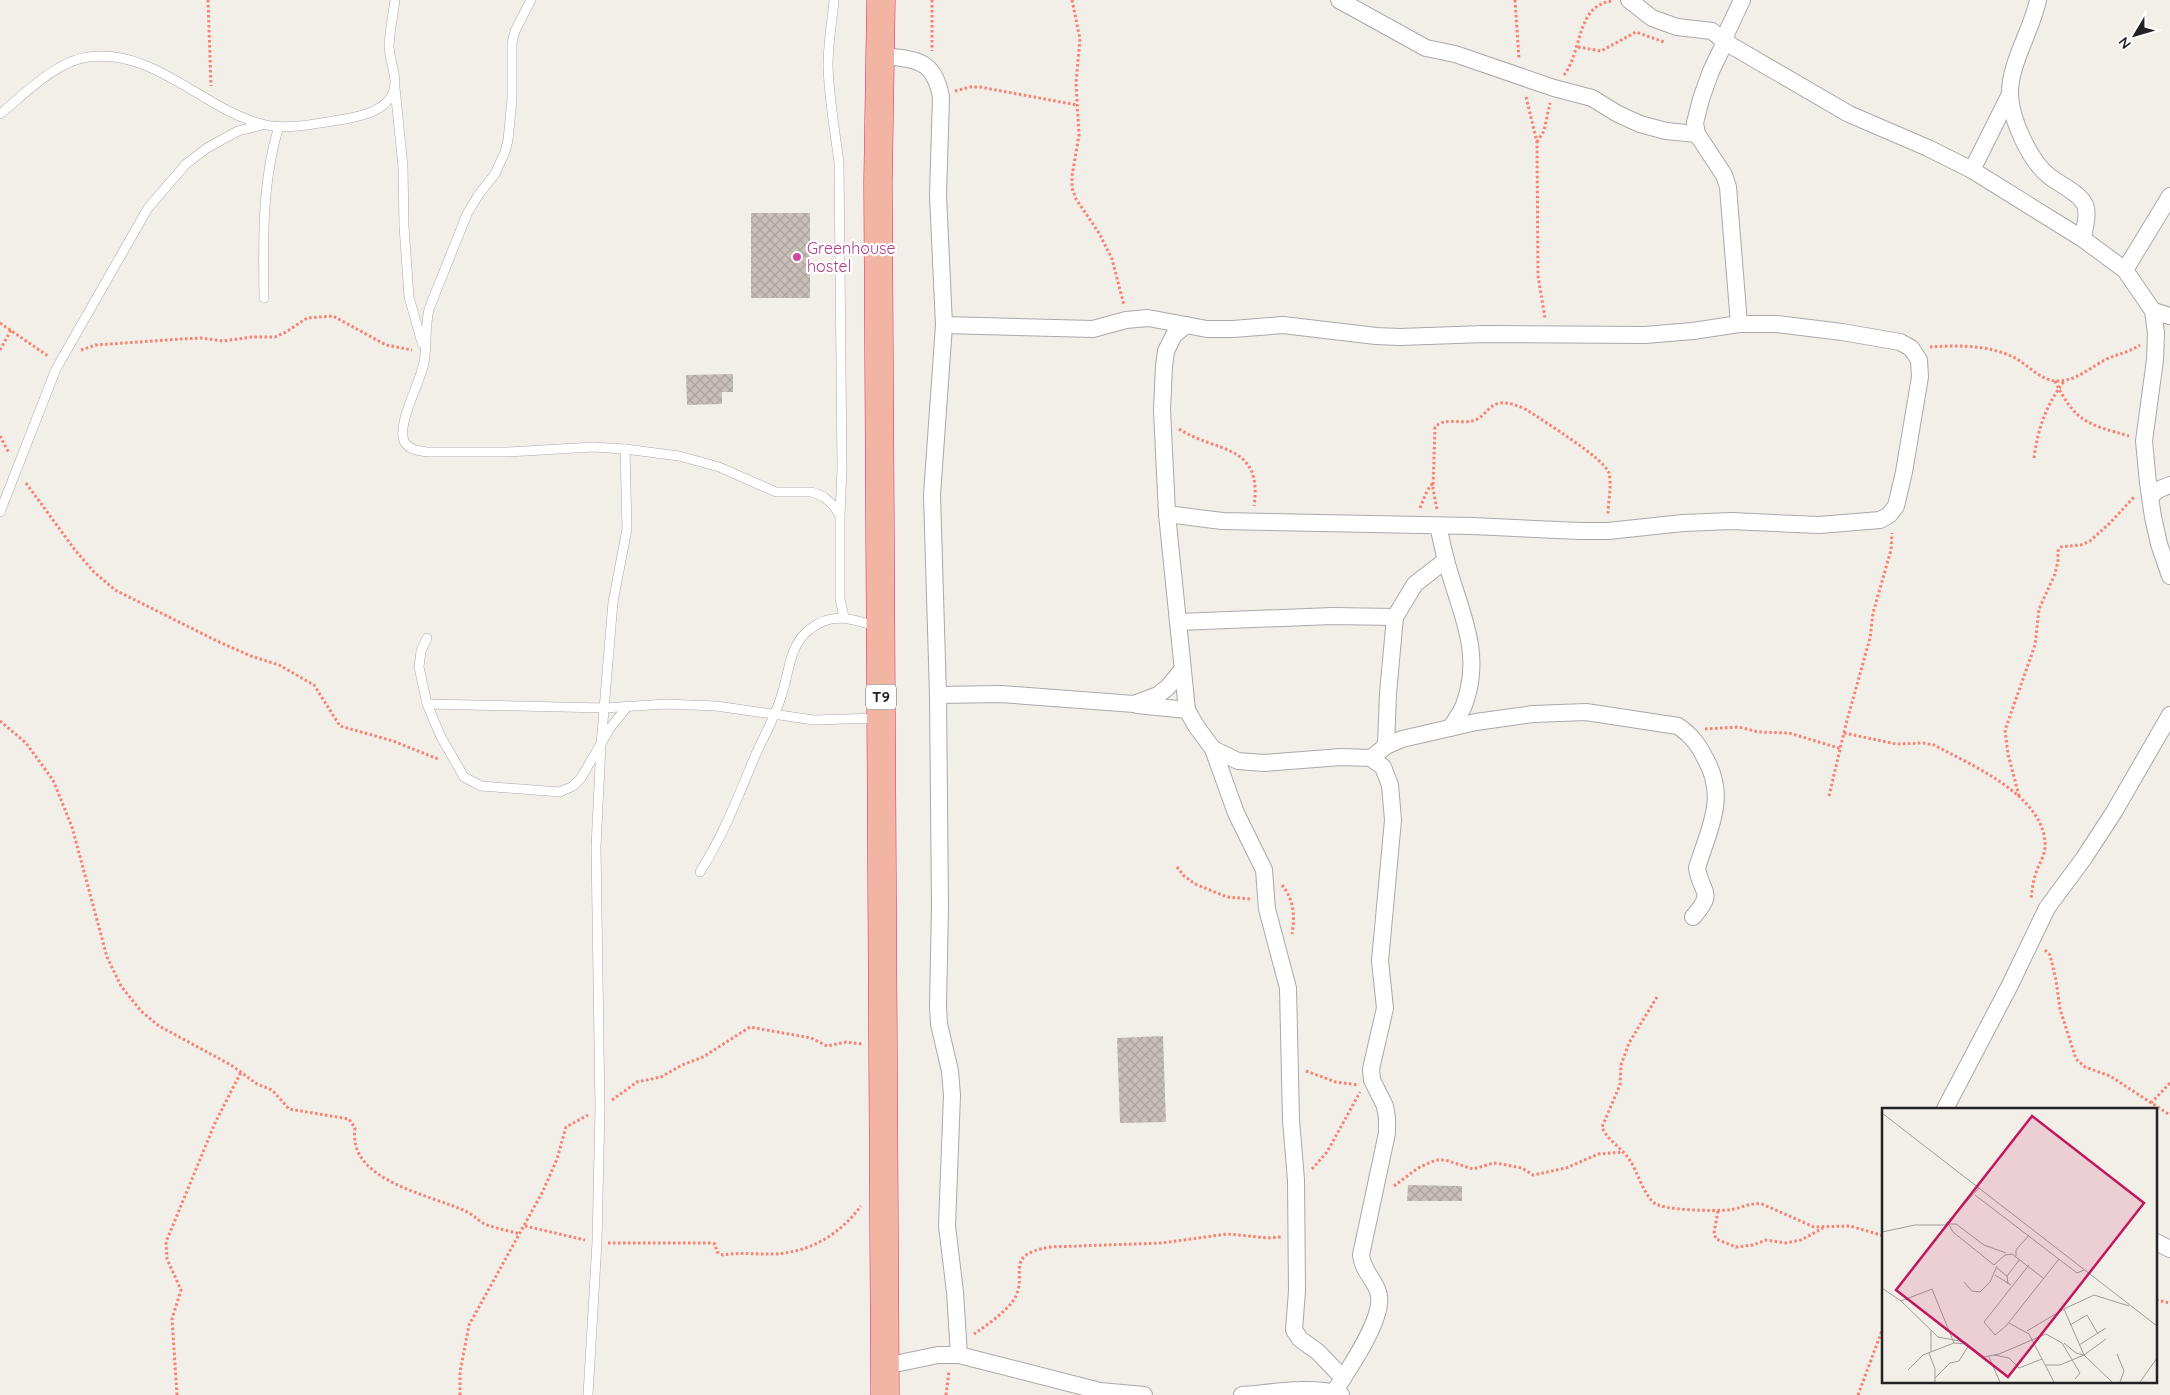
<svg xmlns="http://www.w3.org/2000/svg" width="2170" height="1395" font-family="Quicksand,sans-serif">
<defs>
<pattern id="building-cross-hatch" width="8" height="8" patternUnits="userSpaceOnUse" patternTransform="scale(1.25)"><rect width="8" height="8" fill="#c7bfb8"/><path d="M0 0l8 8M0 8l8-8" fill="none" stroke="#aba49e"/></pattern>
</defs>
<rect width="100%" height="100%" fill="#f2efe9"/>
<!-- building -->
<g fill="url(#building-cross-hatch)">
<rect x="751" y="213" width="59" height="85"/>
<polygon points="733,374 733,392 722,392 722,404 687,405 686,375"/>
<polygon points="1163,1036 1166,1122 1120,1123 1117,1038"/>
<polygon points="1408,1185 1462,1186 1462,1201 1407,1201"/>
</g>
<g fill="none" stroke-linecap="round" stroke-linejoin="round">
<!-- service casing -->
<g stroke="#a9a9a9" stroke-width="10">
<g id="service">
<path d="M 531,0 L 515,31 L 512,43 L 512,99 L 508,140 L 505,152 L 495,174 L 479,194 L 467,214 L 429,309 C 425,327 427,345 424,363 C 420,383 397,423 404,441 C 408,450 420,451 428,452 L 508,452 L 593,447 L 625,449 L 679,456 L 719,467 L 776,492 L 812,492 L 824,497 L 834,506 L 840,516 L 840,599 L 844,617"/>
<path d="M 834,0 C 832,22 828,44 828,66 C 829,99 835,131 839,163 L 842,469 L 840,516"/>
<polyline points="395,88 403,167 404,226 409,297 422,343"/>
<path d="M 0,114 C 25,94 56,61 88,57 C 154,48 203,109 262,124 C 287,131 319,123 345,119 C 362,116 385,111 393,93 C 399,79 389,61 389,45 C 390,30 393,15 395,0"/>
<path d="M 264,298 C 263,241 262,181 279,126"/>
<polyline points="0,512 56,369 148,208 186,164 207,148 238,131 262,125"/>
<polyline points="427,638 421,651 419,667 427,704 441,737 464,777 481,786 560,792 573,786 581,778 610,728 627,707"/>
<polyline points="427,704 604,708 666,704 716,706 814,720 879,718"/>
<path d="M 700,872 C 724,834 738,797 755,756 C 764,736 775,717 781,697 C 790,672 788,646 810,629 C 832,611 854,619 878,627"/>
<polyline points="588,1395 597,1242 600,1108 596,847 601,745 613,602 627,529 625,449"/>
</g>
</g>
<!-- minor casing -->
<g stroke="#a9a9a9" stroke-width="18">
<g id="minor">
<polyline points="1339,0 1426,48 1455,54 1554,88 1592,98 1618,114 1640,124 1666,131 1697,134"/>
<polyline points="1629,0 1652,18 1677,27 1712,31 1725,42 1849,114 1928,148 1972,170 2083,239 2125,270 2153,311 2156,333 2155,360 2144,441 2148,483 2153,517 2159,544 2170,576"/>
<path d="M 2038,0 C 2032,30 2009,64 2010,95 C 2011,120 2030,161 2049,176 C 2060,185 2079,192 2085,205 C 2089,215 2084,229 2083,239"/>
<path d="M 880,56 C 914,59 934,58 941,97 L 938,195 L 944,325 L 932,495 L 938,695 L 940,907 L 938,1006 L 939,1024 L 950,1071 L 952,1095 L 947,1226 L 955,1292 L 959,1355"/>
<polyline points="1972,170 2010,94"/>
<polyline points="2125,270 2170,196"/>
<polyline points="2153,311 2170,316"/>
<polyline points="1739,324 1728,187 1724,175 1697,134 1695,123 1701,99 1711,71 1725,42 1727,32 1742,0"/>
<polyline points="944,325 1093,329 1126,320 1148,318 1207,329 1233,329 1283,325 1376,336 1400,337 1484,334 1645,335 1693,331 1739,324 1777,324 1842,332 1900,342 1911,348 1919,360 1920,377 1904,472 1896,506 1889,515 1880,520 1819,525 1731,521 1683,523 1608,531 1580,531 1472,526 1222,521 1167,514"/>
<path d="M 1186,325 L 1174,335 L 1166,351 L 1164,366 L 1162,410 L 1167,514 L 1187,710 L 1196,726 L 1213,749 L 1238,761 L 1264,763 L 1341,757 L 1371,758 L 1383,767 L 1390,785 L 1393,820 L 1380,961 L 1385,1008 L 1371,1069 L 1372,1080 L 1385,1106 L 1387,1118 L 1387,1133 L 1361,1255 C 1363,1273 1377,1281 1379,1296 C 1383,1320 1347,1372 1334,1392"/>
<polyline points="2150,496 2160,489 2170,485"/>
<path d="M 1438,526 C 1441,538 1443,549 1446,560 C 1459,610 1484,652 1464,705 C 1461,713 1455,721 1450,728"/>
<polyline points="1179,622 1332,616 1395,617"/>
<polyline points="938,695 1001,694 1134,704 1158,695 1168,687 1182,670"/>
<polyline points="1137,705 1187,710"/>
<polyline points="1386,746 1388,693 1395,617 1415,584 1446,560"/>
<polyline points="1213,749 1236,813 1264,870 1267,909 1288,988 1291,1120 1296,1180 1297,1291 1294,1330 1300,1339 1318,1352 1343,1378"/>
<path d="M 1371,758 L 1386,746 L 1402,739 L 1476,722 L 1533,714 L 1586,712 L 1678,726 C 1691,735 1698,744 1705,758 C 1728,798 1709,828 1697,868 C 1701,894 1716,891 1693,917"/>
<polyline points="1945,1109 2010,985 2047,908 2084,858 2114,812 2170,715"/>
<polyline points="2156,1242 2170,1249"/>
<polyline points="885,1366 938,1355 959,1355 1100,1391 1144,1395"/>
<path d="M 1242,1395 C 1271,1393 1314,1385 1341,1395"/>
</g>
</g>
<!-- trunk casing -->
<g stroke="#dc2a67" stroke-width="29">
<polyline id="trunk" points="881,0 878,182 885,1395"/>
</g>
<!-- path -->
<g stroke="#fa8072" stroke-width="3" stroke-dasharray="2.5 2.5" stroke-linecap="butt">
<polyline points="208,0 211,86"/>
<polyline points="932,0 932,51"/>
<polyline points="1072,0 1080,39 1076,83 1079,135 1072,176 1072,188 1076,199 1099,233 1112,259 1124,305"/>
<polyline points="1515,0 1519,59"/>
<polyline points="1578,47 1601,51 1636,32 1664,42"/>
<path d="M 1564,75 C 1583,50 1576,4 1613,1"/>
<polyline points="955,91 970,87 980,87 1077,105"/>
<polyline points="1526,97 1537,142 1538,276 1545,318"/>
<polyline points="1537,142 1544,131 1550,103"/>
<polyline points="0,323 48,356"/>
<path d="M 1930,347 C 1956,345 1989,345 2013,357 C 2028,364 2039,380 2056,381 C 2075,382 2089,368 2105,360 C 2116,354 2128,353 2140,345"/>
<polyline points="0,350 11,330"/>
<polyline points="81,350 96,345 181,339 201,338 223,341 252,337 275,337 286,332 307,318 333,316 386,345 412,350"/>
<path d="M 2055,381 C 2075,422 2087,424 2129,436"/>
<path d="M 1179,429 C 1216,453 1263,443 1254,506"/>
<polyline points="0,436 9,453"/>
<path d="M 2034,458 C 2038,428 2046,405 2065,380"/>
<polyline points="26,483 75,550 94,572 115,590 217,641 251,656 279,665 314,685 340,726 393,741 438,759"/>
<polyline points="1420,508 1427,491 1433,483"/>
<path d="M 1437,509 L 1433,489 L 1435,427 C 1445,417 1460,424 1472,421 C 1484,419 1488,404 1501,403 C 1510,402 1518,406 1527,410 C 1543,421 1604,458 1609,473 C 1612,485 1608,503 1608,515"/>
<path d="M 0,721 L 26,743 L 53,780 L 72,827 L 107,957 L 121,986 L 141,1011 L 159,1026 L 231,1065 L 257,1084 L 272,1090 L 289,1109 L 349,1119 L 355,1128 C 347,1181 429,1194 465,1211 C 473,1214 479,1222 487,1225 C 498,1229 510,1231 520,1234"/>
<polyline points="1705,729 1739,727 1758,732 1789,733 1842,749"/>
<path d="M 1844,733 L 1896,744 L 1923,743 L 1934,745 C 1971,765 2048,797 2045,848 C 2044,856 2040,863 2037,870 C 2033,880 2032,890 2031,900"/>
<polyline points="1829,796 1846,724 1870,638 1873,613 1891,550 1892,533"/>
<polyline points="2019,796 2008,754 2005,730 2035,645 2039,609 2055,574 2058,561 2058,551 2061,547 2081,545 2090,541 2110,523 2134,497"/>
<polyline points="1177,867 1184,876 1195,884 1227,897 1251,899"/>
<path d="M 1282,885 C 1294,900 1295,916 1292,934"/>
<polyline points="2045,950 2050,955 2056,980 2060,1009 2076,1059 2085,1067 2110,1076 2170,1115"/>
<path d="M 1657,997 L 1629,1043 L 1621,1065 L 1620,1085 L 1602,1127 C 1607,1140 1621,1147 1629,1159 C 1638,1172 1642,1191 1653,1202 C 1662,1211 1715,1211 1729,1210 C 1740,1209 1750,1202 1762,1204 L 1814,1227 L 1850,1226 L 1884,1236"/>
<polyline points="1306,1071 1336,1082 1358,1085"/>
<polyline points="612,1100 637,1082 661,1077 682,1065 703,1057 750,1027 811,1038 827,1046 846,1042 862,1044"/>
<polyline points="2151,1103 2170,1083"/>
<polyline points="1312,1169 1327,1152 1360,1092"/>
<polyline points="1394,1186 1418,1168 1436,1160 1445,1160 1473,1169 1494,1163 1501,1164 1522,1168 1533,1175 1566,1168 1598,1154 1624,1152"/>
<polyline points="1718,1211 1714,1233 1716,1239 1736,1247 1753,1245 1766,1240 1786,1243 1801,1240 1823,1228"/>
<polyline points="525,1226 585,1240"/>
<path d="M 608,1243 L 710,1243 L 715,1244 L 717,1252 L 723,1255 C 745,1251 769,1257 790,1252 C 819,1247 844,1229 861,1206"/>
<polyline points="2156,1300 2170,1303"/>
<path d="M 974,1334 C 987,1325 1003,1314 1013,1301 C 1031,1274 1000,1256 1050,1247 L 1162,1243 L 1227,1234 L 1268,1238 L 1281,1237"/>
<polyline points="177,1395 172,1319 181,1290 167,1259 166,1242 215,1123 241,1072"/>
<polyline points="460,1395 460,1372 469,1325 543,1191 557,1159 566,1127 588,1115"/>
<polyline points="946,1395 949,1371"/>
<polyline points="1858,1395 1884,1325"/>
</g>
<!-- service -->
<use href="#service" stroke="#fff" stroke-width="9"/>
<!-- minor -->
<use href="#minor" stroke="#fff" stroke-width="16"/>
<!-- trunk -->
<use href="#trunk" stroke="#f2b4a3" stroke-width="28"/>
</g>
<!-- markers -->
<circle fill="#d1479c" stroke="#fff" stroke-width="2" cx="797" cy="257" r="5"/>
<g text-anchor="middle" stroke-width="4.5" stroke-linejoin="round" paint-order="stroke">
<!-- shield labels -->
<rect fill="#fff" stroke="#646464" stroke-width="1" x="866" y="684.5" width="30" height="25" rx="4"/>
<g font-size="15" font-weight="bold" fill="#222">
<text x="881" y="702">T9</text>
</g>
<!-- hotel labels -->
<g font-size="16" fill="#b23c85" stroke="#fff" text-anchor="start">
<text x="807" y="254">Greenhouse<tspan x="807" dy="18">hostel</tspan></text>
</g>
</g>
<!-- overview -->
<g transform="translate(1882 1108)">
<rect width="275" height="275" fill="#f2efe9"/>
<path fill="none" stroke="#9f9d99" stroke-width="1" d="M 0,5 L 275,218M 93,87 L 195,165 L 202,162M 66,115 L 71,124 L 112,157 L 123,147 L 130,146 L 161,170M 67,116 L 74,116 L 102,137 L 124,145M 0,124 L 33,117 L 63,117 L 97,80M 134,148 L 134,142 L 147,127M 147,157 L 102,214 L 113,227 L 124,218 L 177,151M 115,160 L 125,168 L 126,176M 113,167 L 129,177M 125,168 L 138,151M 82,174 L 90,183 L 98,184 L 108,174 L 115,158M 0,180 L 19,193 L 56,229 L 83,234 L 102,249 L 117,246 L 164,226 L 180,235 L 198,265 L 193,271M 19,193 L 50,181 L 72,235 L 85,236M 127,215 L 147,226 L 172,274M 188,217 L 205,207 L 216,226M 49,223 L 49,244M 145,223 L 182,201M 182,235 L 194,245 L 202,247 L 224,231M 197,237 L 224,220M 47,245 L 53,261 L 53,274M 235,246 L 242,263 L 238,274M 112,247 L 127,250 L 137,260 L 160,251M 202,247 L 182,201 L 212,187 L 247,198M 107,249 L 118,274M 164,257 L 178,257 L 202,247 L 230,274M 26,262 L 41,247 L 72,235M 53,270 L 68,255 L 77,253 L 87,237M 258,274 L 275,250"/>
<path fill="#c2185b" fill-opacity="0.15" stroke="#c2185b" stroke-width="2.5" d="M 150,8 L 262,95 L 126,269 L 14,182 Z"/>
<rect width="275" height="275" fill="none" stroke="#222" stroke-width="2.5"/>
</g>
<!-- north arrow -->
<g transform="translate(2135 35) rotate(232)" stroke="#ffffff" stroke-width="4" paint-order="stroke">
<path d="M0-4L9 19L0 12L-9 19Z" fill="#222222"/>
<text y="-8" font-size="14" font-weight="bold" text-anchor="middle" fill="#222222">N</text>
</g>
</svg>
